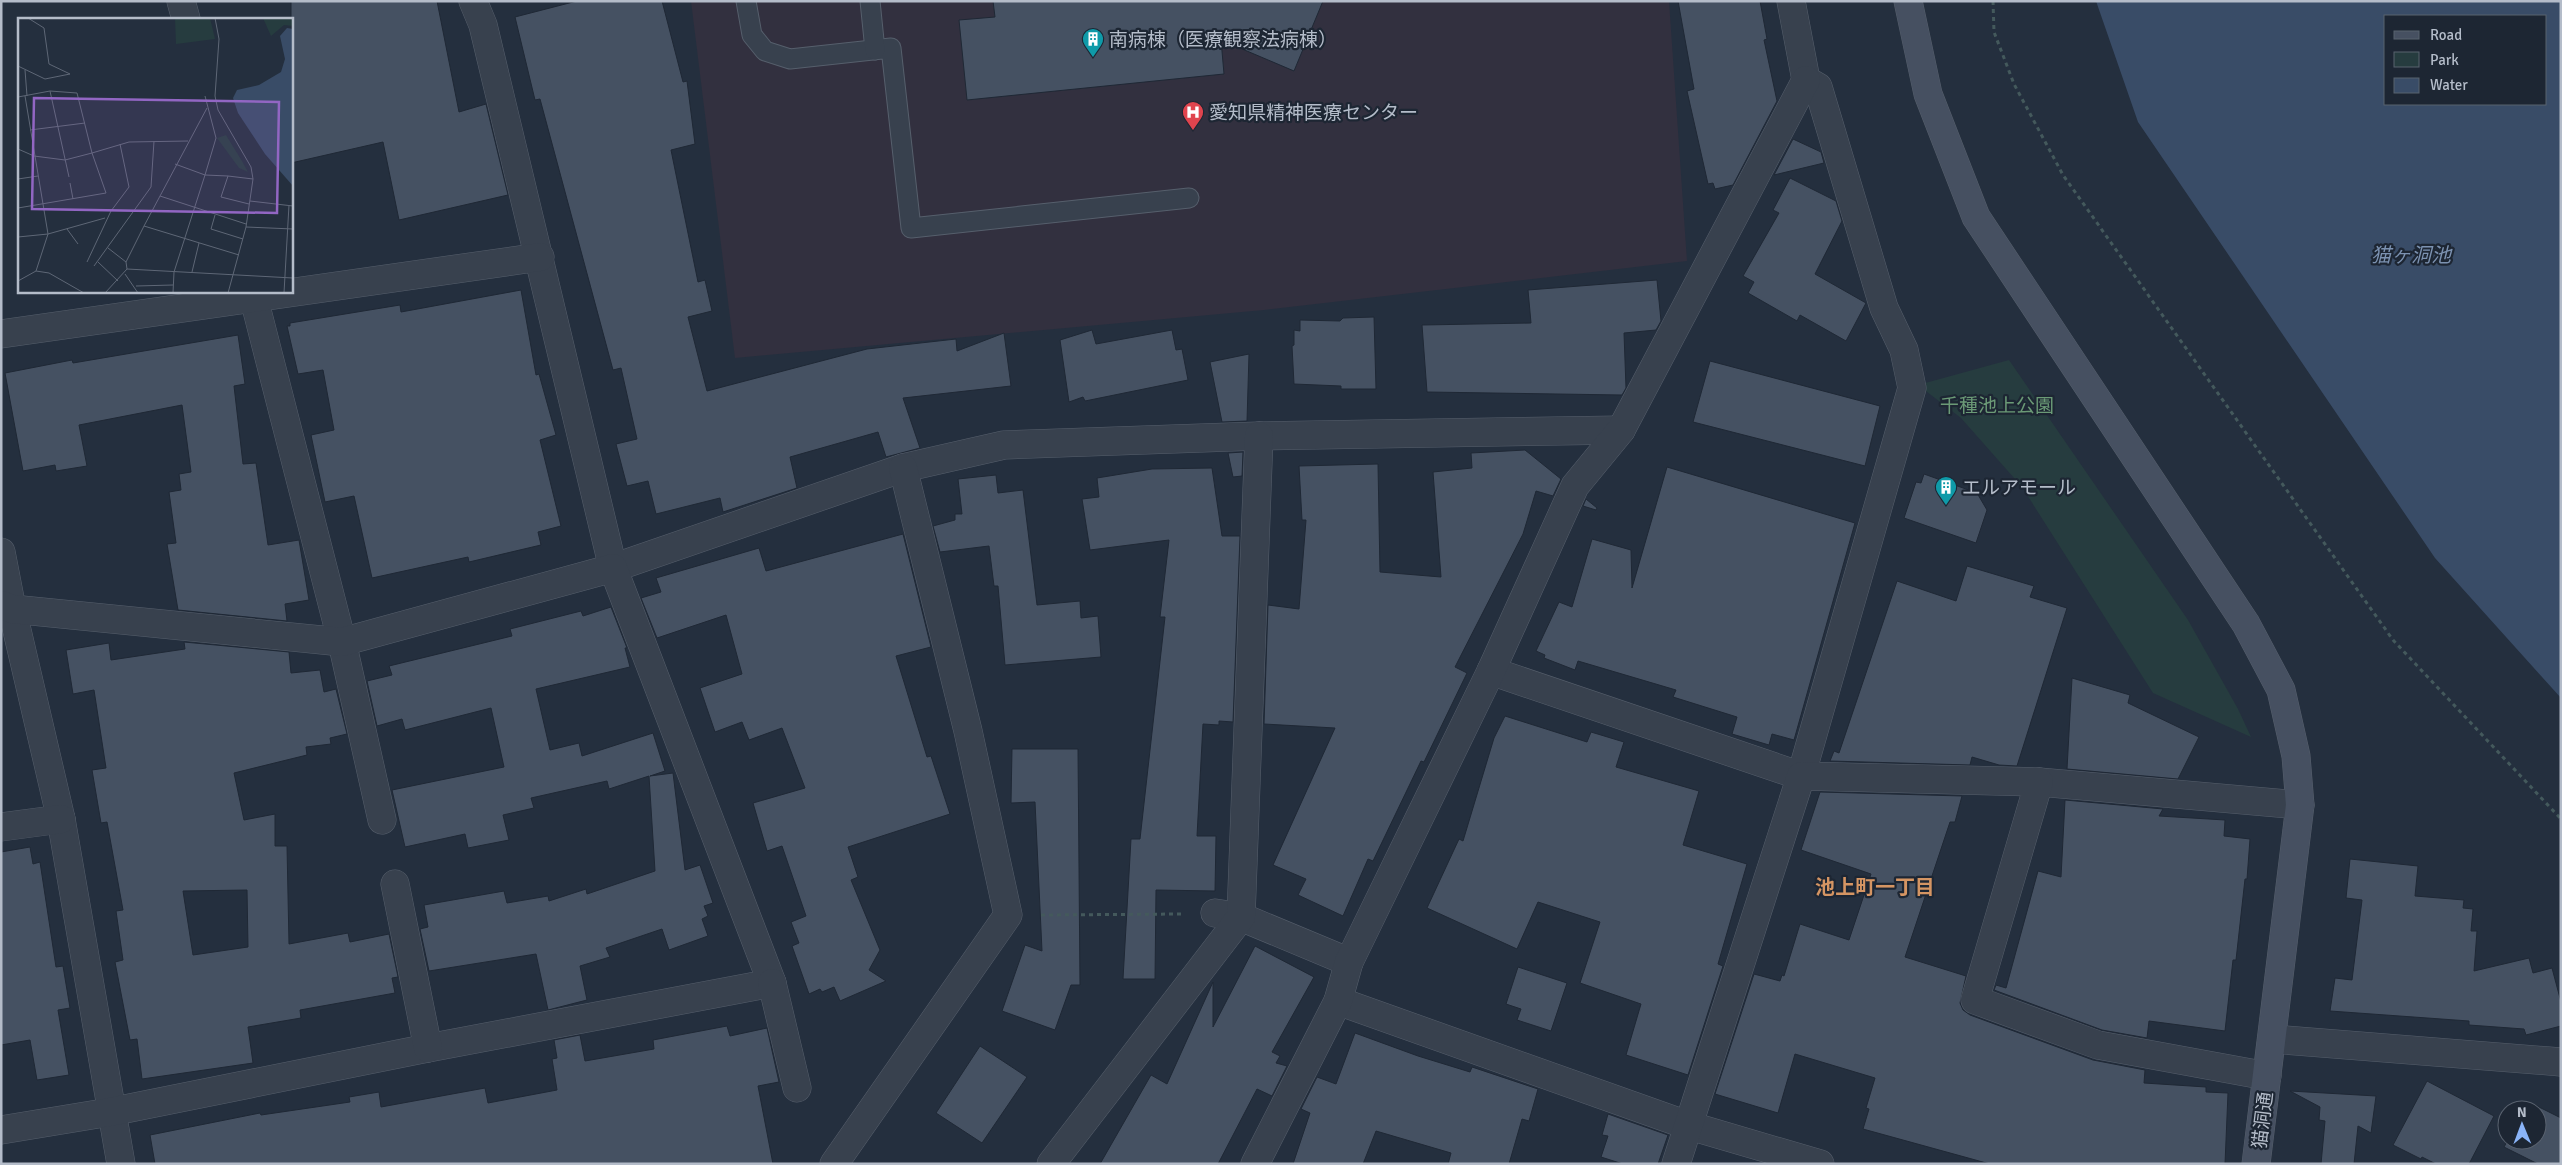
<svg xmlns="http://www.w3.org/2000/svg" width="2562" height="1165" font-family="Signika,'Noto Sans JP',sans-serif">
<rect width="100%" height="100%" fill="#242f3e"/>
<!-- medical -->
<polygon fill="#32303f" points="691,1 1669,1 1687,261 1264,310 735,358"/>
<!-- green -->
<polygon fill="#263c3f" points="2009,360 2188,620 2238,709 2251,737 2153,693 2022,487 1961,418 1918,385"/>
<!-- water -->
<path fill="#394c67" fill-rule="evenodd" d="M 2096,1 L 2561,1 L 2561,698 L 2435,558 L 2138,122 ZM 2386,16 L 2546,16 L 2546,104 L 2386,104 Z"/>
<!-- building -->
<g fill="#455162" stroke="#1f2835" fill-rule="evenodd">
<polygon points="291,1 437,1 459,112 486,104 508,195 399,220 383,142 291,163"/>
<polygon points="577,1 662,1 683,82 687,81 695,144 671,150 698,282 705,280 712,311 688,317 707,391 867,349 956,339 957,351 1004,333 1011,386 903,398 920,448 886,457 878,432 790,457 797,488 723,512 720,498 656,514 648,481 627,486 616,444 637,439 621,368 613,370 540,99 535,100 515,17"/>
<polygon points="993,1 1323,1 1294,71 1221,40 1224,74 967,100 959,20 995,17"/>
<polygon points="1678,1 1760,1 1767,39 1764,40 1777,101 1733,185 1715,189 1713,183 1708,184 1687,91 1694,89"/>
<polygon points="1793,139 1821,152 1824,163 1774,175"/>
<polygon points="1790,178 1836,201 1842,221 1815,274 1866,303 1846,341 1800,315 1797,321 1748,293 1754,282 1743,276 1779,213 1773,210"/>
<polygon points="1657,280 1661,321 1656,330 1624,333 1626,388 1622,395 1427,392 1422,325 1531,323 1528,290"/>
<polygon points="521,290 536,375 539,374 556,435 540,440 561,526 538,532 541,545 469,562 468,557 372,578 354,496 325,502 311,435 334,430 323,370 298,374 287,326 290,326 290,323 400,305 401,312"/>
<polygon points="1374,317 1376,389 1341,389 1341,386 1294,384 1292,346 1294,345 1294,330 1300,331 1300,320 1340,321 1343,318"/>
<polygon points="1092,330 1096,344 1172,330 1176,350 1182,349 1188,380 1085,401 1083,397 1069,402 1060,340"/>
<polygon points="238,335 245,384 234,386 243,464 256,463 268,545 299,540 309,600 285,604 287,621 178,610 167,544 176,543 169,492 181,490 179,474 191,472 182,405 79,425 87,466 56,471 55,465 23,471 5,373 72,360 73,363"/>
<polygon points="1249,354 1247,421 1222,422 1210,362"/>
<polygon points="1710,361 1880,406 1865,466 1693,422"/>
<polygon points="1525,450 1561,479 1553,496 1536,491 1523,534 1455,667 1467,673 1424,762 1421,761 1373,861 1368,859 1343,916 1298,895 1306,879 1273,865 1335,728 1264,724 1268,605 1299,609 1306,520 1302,520 1299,466 1378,464 1380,572 1441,577 1433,472 1472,468 1471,453"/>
<polygon points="1243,452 1242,476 1233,477 1228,453"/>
<polygon points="1667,467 1855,523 1794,740 1772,734 1769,745 1732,734 1737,717 1673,697 1676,690 1578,661 1575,670 1544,658 1545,655 1536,651 1559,602 1572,607 1592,539 1631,550 1632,588"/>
<polygon points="1212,468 1222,536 1240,536 1233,722 1219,721 1219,725 1203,724 1197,836 1216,836 1215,891 1156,890 1155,979 1123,979 1131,839 1140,839 1165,617 1160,617 1169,540 1090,550 1082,499 1099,497 1097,478 1152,469"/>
<polygon points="1924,474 1977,493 1987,510 1976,543 1904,518 1916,482 1921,483"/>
<polygon points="996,475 998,493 1023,490 1037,605 1080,601 1081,618 1098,616 1101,657 1005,665 998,586 994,586 989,546 940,552 933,526 955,520 955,514 962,514 958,479"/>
<polygon points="1586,499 1597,508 1596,510 1583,506"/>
<polygon points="903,534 931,647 896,656 927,757 931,756 950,814 848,847 858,877 851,880 880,950 869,970 886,981 840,1001 834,987 822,992 820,989 809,994 792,946 799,943 791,922 806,916 782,846 767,851 753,803 805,788 782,728 749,740 742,722 715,732 700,688 742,674 726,615 657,638 641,598 661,592 656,578 759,548 766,571"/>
<polygon points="1967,566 2034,586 2030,597 2067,608 2017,766 1999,765 1972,757 1970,765 1830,761 1834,751 1839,753 1897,581 1956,601"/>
<polygon points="611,607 627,648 625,648 630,667 536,689 550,750 579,743 582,756 653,733 665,771 650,776 673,773 685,870 700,865 713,903 704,906 708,916 702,919 708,936 669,950 662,929 606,948 610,957 580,966 587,1000 548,1010 536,954 429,971 420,929 428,927 424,905 504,891 507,903 548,896 549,901 586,889 587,894 655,871 649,776 609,789 607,781 531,798 534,808 503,815 509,840 468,848 465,834 405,847 392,790 504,767 491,708 405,730 402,719 377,726 367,681 392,675 389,666 512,636 510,629 581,611 583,616"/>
<path d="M 184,642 L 289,652 L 291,673 L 320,670 L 324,692 L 336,689 L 347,734 L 330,738 L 331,744 L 306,747 L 307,755 L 234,773 L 244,820 L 275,814 L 275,846 L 287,846 L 289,944 L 348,933 L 350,942 L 389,934 L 398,977 L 392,978 L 395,993 L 300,1010 L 301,1018 L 248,1027 L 253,1063 L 142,1079 L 137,1039 L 130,1040 L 115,962 L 123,960 L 116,911 L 123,910 L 107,822 L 101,823 L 92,770 L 106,768 L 94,690 L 73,694 L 66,650 L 109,643 L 111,660 L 185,649 ZM 247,890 L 248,947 L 193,955 L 183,891 Z"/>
<polygon points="2072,678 2130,695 2128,703 2199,737 2178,779 2067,769"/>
<polygon points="1505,716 1587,742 1591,732 1624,742 1616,767 1699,791 1683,845 1747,864 1718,964 1723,966 1688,1075 1626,1055 1641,1004 1580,983 1600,922 1538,902 1517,949 1427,908 1459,839 1463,841 1494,738"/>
<polygon points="1012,749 1078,749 1080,985 1071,985 1055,1030 1002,1011 1025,945 1042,951 1035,802 1011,803"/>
<polygon points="1820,792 1962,796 1955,822 1950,822 1905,957 1966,976 1960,1003 1963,1010 1970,1015 2093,1060 2145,1070 2144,1083 2206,1087 2206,1092 2228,1093 2225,1164 1990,1164 1863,1129 1869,1109 1866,1108 1875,1078 1795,1054 1778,1113 1715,1094 1754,974 1780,981 1782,975 1784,976 1800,924 1849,940 1871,874 1801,850"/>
<polygon points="2065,800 2163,809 2159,816 2225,820 2224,836 2250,839 2247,879 2245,879 2236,960 2233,960 2225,1031 2149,1021 2147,1038 2102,1030 1994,990 1996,985 2006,988 2038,871 2061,877"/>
<polygon points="30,847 33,864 40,862 56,967 63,966 70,1008 58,1010 69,1075 37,1080 30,1040 1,1045 1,852"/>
<polygon points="2350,859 2418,866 2415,896 2464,900 2463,908 2473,909 2471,931 2477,931 2474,971 2529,958 2533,973 2552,968 2561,1002 2561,1026 2526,1035 2524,1029 2469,1025 2469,1021 2330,1011 2335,978 2352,980 2362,900 2346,898"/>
<polygon points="1255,946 1314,977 1272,1052 1280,1056 1276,1063 1287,1066 1272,1096 1257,1089 1218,1164 1100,1164 1151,1075 1167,1084 1213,982 1213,1027"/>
<polygon points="1518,967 1567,983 1551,1031 1517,1020 1521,1009 1506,1004"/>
<polygon points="727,1026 730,1036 767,1028 779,1082 758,1086 773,1164 155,1164 150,1135 260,1113 261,1115 350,1102 349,1097 379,1092 381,1107 485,1088 488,1103 557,1090 552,1059 557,1058 554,1040 580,1035 585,1061 654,1049 653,1040"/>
<polygon points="1355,1033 1418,1056 1470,1072 1472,1067 1538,1089 1529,1121 1522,1119 1509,1164 1448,1164 1451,1153 1376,1131 1363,1164 1293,1164 1310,1113 1301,1109 1317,1077 1336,1084"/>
<polygon points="980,1046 1027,1077 982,1143 936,1113"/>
<polygon points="2427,1081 2494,1116 2469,1164 2436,1164 2422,1157 2421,1159 2393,1145"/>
<polygon points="2290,1091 2376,1096 2371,1133 2358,1126 2354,1164 2321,1164 2325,1121 2319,1120 2320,1107"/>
<polygon points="2527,1101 2561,1118 2561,1164 2538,1164 2504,1147 2508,1140 2537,1140 2537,1110 2522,1110"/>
<polygon points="1608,1114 1668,1135 1658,1164 1623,1164 1601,1157 1608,1136 1602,1135"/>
</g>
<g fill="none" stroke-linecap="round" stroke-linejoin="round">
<!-- lane casing -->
<g stroke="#565f6c" stroke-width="21">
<g id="lane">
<polyline points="746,1 752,35 765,51 790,59 891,48 911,228 1189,198"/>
<polyline points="870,1 875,50"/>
</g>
</g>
<!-- street casing -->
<g stroke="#565f6c" stroke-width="29">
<g id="street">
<polyline points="181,1 186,19"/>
<polyline points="473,1 483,25 613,568 903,468 1004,445 1259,436 1621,430"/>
<polyline points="252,291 342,642 382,820"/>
<polyline points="1,334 540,257"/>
<polyline points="1,552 12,609 61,819 121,1164"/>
<polyline points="1,605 12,609 342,642 613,568 772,983 428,1048 110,1112 1,1130"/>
<polyline points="1491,671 1801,776 1912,388 1904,350 1884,308 1818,87 1806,80 1791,1"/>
<polyline points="2039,782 2300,805"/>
<polyline points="1,827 61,819"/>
<polyline points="395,884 428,1048"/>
<polyline points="1215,913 1241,917 1349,962"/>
<polyline points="772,983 797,1088"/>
<polyline points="1338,1001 1687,1125 1820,1164"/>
<polyline points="2272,1039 2561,1062"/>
<polyline points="834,1164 1008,915 968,731 903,468"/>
<polyline points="1051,1164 1241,917 1259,436"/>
<polyline points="1255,1164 1338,1001 1349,962 1491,671 1575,486 1621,430 1806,80"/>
<polyline points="1676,1164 1801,776 2039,782 1975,1000 2098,1045 2267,1076"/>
</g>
</g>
<!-- secondary casing -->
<g stroke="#565f6c" stroke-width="29">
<polyline id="secondary" points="1908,1 1928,94 1976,217 2246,624 2281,690 2296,756 2300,805 2256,1164"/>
</g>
<!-- path -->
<g stroke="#44595c" stroke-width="3" stroke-dasharray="4 4" stroke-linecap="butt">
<polyline points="1993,1 1994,32 2014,84 2063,175 2393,640 2561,819"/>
<polyline points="1041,915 1182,914"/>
</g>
<!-- lane -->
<use href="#lane" stroke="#38414e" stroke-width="19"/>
<!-- street -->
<use href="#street" stroke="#38414e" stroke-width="28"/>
<!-- secondary -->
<use href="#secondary" stroke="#465061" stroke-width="28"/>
</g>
<!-- icons -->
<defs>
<g id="building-pin" transform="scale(1.125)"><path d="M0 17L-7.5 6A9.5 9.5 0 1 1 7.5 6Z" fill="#0f9aa8" stroke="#1d2633"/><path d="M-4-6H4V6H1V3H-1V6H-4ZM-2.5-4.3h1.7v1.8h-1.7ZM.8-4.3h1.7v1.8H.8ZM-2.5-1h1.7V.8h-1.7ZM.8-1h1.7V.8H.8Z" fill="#fff"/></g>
<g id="hospital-pin" transform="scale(1.125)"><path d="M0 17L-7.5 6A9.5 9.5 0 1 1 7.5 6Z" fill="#e0444e" stroke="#1d2633"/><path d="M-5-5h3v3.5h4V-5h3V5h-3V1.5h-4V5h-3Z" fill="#fff"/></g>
</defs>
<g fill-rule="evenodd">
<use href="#building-pin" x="1093" y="39"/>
<use href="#hospital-pin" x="1193" y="112"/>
<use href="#building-pin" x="1946" y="487"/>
</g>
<g text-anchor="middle" stroke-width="4.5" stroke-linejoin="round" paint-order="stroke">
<!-- poi labels -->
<g font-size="19" fill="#b4bcc9" stroke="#1d2633" text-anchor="start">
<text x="1109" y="46">南病棟（医療観察法病棟）</text>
<text x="1209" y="119">愛知県精神医療センター</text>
<text x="1962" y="494">エルアモール</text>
</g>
<!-- park labels -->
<g font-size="19" fill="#6b9a76" stroke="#1d2633">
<text x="1997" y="412">千種池上公園</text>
</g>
<!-- street labels -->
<g font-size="19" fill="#b4bcc9" stroke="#1d2633">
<text transform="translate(2262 1120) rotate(-83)" y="7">猫洞通</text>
</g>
<!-- water labels -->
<g font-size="20" font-style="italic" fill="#7c92b1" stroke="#1d2633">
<text x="2411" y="262">猫ヶ洞池</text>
</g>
<!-- neighbourhood labels -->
<g font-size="20" font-weight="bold" fill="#d59563" stroke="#1d2633">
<text x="1875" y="894">池上町一丁目</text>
</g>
</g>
<!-- overview -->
<g transform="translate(18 18)">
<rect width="275" height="275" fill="#242f3e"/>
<path d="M 157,0 L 192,0 L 197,21 L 158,26 ZM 245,0 L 275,0 L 275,8 L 266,7 L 253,18 ZM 208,117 L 224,143 L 230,154 L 221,150 L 199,120 Z" fill="#263c3f"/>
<path d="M 269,10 L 275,11 L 275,168 L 247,136 L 220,95 L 215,80 L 219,72 L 241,67 L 263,54 L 267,41 L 262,18 Z" fill="#394c67"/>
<path fill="none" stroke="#5e6776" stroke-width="1" d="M 197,0 L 201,21 L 197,78 L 200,92 L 233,149 L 235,161 L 228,209 L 210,275M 0,48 L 27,61 L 52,56 L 31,46 L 26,10 L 10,0M 7,52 L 9,78M 32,73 L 51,159M 7,78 L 30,216 L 87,200M 0,79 L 32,73 L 59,75 L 74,135 L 111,124 L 170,123M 12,112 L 67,105M 0,131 L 16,138 L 47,142 L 74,135 L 88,175 L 0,190M 157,146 L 187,157 L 198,120 L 187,78M 210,158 L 235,161M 0,161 L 20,158M 52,165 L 55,181M 142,178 L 228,206M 232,183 L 275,188M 197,197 L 193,211 L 225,221M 126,208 L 221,237M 228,209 L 275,211M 49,211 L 60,226M 0,219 L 30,216 L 18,253M 90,230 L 108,244M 69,244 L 93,193 L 111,169 L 102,126M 80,244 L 100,263M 76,248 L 133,169 L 136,123M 109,251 L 108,244 L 126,208 L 189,90M 174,254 L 181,225M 107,256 L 120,275M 0,263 L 18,253 L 31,255 L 66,275M 118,268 L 155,267M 87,275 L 109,251 L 275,260M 155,275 L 156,254 L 187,157 L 210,158 L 203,179 L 231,186M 266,275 L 271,187"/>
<path fill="#9266c3" fill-opacity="0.15" stroke="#9266c3" stroke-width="2.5" d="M 16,80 L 261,84 L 259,195 L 14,191 Z"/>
<rect width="275" height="275" fill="none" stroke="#b4bcc9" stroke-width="2.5"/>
</g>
<!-- border -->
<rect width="2562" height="1165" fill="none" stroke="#b4bcc9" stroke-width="5"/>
<!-- legend -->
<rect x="2384" y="15" width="162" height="90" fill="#1d2633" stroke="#59626f"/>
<rect x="2394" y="31" width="25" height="8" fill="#465061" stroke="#59626f"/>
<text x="2430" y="40" font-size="15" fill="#b4bcc9">Road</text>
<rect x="2394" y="52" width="25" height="15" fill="#263c3f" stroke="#59626f"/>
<text x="2430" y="65" font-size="15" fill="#b4bcc9">Park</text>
<rect x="2394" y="78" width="25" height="15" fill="#394c67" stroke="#59626f"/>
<text x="2430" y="90" font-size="15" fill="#b4bcc9">Water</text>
<!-- north arrow -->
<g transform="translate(2522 1125) rotate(359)"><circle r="24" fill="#1d2633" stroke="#59626f"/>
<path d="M0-4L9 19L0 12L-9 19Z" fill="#8ab4f8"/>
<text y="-8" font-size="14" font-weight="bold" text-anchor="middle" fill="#b4bcc9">N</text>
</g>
</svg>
